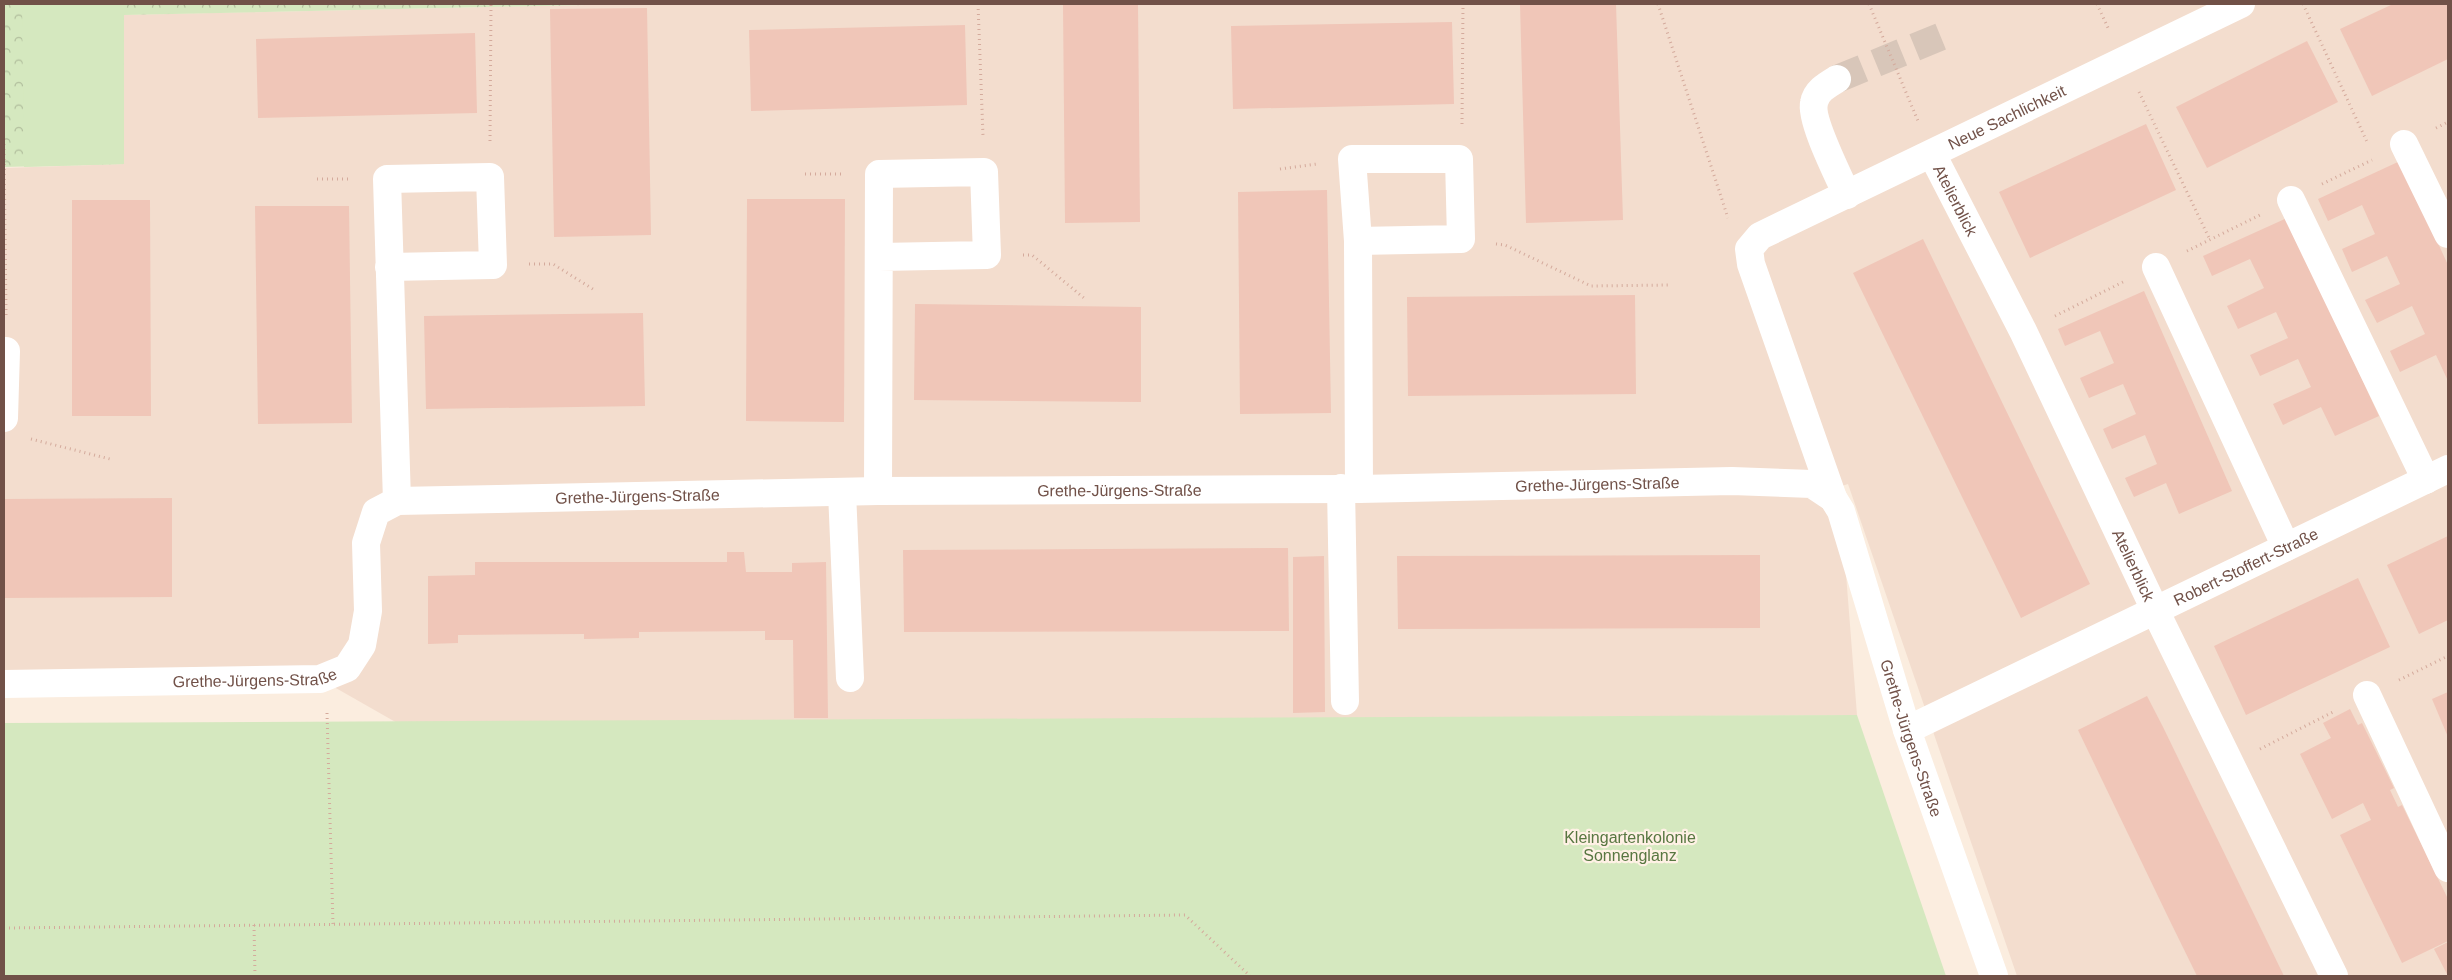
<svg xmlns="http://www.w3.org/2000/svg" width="2452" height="980" font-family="Arial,sans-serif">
<defs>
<pattern id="park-crowns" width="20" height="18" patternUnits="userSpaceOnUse" patternTransform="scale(1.25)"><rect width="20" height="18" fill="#d5e8bf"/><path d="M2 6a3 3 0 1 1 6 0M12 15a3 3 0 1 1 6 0" fill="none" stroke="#b1be9d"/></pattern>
</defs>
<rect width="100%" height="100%" fill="#fbeddf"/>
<!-- residential -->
<polygon fill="#f3ddce" points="630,4 2448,4 2448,976 2017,976 1848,484 1823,492 1845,561 1857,715 399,724 320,679 4,684 4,168 123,164 123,15"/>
<!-- park -->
<polygon fill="url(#park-crowns)" points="4,4 630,4 124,15 124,164 4,167"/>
<!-- garden -->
<g fill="#d5e8bf">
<polygon points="22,4 123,4 124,164 24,167"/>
<polygon points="1857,715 1946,976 4,976 4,723"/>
</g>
<!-- building -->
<g fill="#f0c6b8">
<polygon points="1063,4 1138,4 1140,222 1065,223"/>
<polygon points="1520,4 1616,4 1623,220 1526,223"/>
<polygon points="2393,4 2448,4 2448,59 2372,96 2340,29"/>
<polygon points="647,8 651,235 554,237 550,9"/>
<polygon points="1452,22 1454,104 1233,109 1231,26"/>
<polygon points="965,25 967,105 751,111 749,30"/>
<polygon points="475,33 477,113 258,118 256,39"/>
<polygon points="2307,41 2338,102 2207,168 2176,107"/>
<polygon points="2146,124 2176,190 2030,258 1999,192"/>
<polygon points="2400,161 2448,265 2448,381 2436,355 2400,372 2390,351 2425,334 2412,306 2377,323 2365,300 2400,284 2387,256 2352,272 2342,249 2375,234 2362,205 2328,221 2318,199"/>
<polygon points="1327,190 1331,413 1240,414 1238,192"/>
<polygon points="747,199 845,199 844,422 746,421"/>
<polygon points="72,200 150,200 151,416 72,416"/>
<polygon points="255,206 349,206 352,423 258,424"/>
<polygon points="2287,218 2379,416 2335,436 2321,407 2283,425 2273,404 2311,387 2298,359 2260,376 2250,355 2288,338 2276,312 2238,329 2227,306 2264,288 2250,259 2212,276 2203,256"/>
<polygon points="1923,239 2090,584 2021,618 1853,273"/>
<polygon points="2144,291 2232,491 2179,514 2166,483 2134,497 2125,478 2157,464 2145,435 2112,449 2103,429 2136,414 2123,384 2089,398 2080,378 2114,363 2100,331 2065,346 2058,329"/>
<polygon points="1635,295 1636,394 1408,396 1407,297"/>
<polygon points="915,304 1141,307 1141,402 914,400"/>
<polygon points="643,313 645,406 426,409 424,316"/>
<polygon points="172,498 172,597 4,598 4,499"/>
<polygon points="2448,536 2448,620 2419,634 2387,565"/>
<polygon points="1288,548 1289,631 904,632 903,550"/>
<polygon points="727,552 744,552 746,572 792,572 792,563 826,562 828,718 794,718 793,640 765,640 765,631 639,632 639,638 584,639 584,634 458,635 458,643 428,644 428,576 475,575 475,562 727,562"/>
<polygon points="1760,555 1760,628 1398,629 1397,556"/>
<polygon points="1324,556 1325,712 1293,713 1293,557"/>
<polygon points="2358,578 2390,647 2246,715 2214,646"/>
<polygon points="2448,692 2448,737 2432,699"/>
<polygon points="2147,696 2163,727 2284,976 2197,976 2169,919 2078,730"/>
<polygon points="2350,709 2358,725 2362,723 2394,788 2390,790 2398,807 2402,805 2448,899 2448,941 2402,963 2340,835 2371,820 2363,803 2332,819 2300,754 2331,738 2323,723"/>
<polygon points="2448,942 2448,976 2434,949"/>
</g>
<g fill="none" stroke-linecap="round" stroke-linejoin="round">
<!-- minor-tunnel -->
<polyline stroke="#d8c6b9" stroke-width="28" stroke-dasharray="28 14" stroke-linecap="butt" points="1837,79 1952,32"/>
<!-- path -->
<g stroke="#d4aa9c" stroke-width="3" stroke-dasharray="1 4" stroke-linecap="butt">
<polyline points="978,4 983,136"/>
<polyline points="1658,4 1728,218"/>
<polyline points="1869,4 1918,121"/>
<polyline points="2097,4 2109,30"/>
<polyline points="2303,4 2368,144"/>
<polyline points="2139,92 2210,240"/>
<polyline points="1462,124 1463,4"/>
<polyline points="2436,128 2448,122"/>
<polyline points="4,139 6,315"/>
<polyline points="490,141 491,4"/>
<polyline points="1280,169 1317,164"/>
<polyline points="805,174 843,174"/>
<polyline points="317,179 351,179"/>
<polyline points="2322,184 2372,160"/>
<polyline points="1496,244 1505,245 1591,286 1670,285"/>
<polyline points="2187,251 2260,215"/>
<polyline points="1023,255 1032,255 1084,298"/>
<polyline points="529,264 553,264 596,291"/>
<polyline points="2055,316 2125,281"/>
<polyline points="31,439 110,459"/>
<polyline points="2399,680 2448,656"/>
<polyline points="327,713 333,925"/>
<polyline points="2260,749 2335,711"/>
<polyline points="254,925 255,976"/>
<polyline points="4,928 1185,915 1250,976"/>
</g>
<!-- minor -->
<g stroke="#fff" stroke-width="28">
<path d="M 1837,79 C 1827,85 1816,91 1814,103 C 1810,120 1839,177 1847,195"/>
<polyline points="2404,144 2448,234"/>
<path id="s1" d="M 1932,154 L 2023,331 L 2155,610 L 2334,976"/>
<polyline points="2291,200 2426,480"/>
<polyline points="1358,241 1461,239 1459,159 1352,159 1358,241 1359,489"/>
<polyline points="389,267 493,265 490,177 387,179 397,501"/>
<polyline points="2156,267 2286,547"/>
<polyline points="4,351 6,351 4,418"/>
<polyline points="1341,488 1345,701"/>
<polyline points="878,491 879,174 984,172 987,255 879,257"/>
<polyline points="842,492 850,678"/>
<path id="s2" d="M 1833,498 L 1751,264 L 1749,249 L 1760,236 L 2241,4"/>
<path id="s3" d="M 4,684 L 320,679 L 347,668 L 362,645 L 368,611 L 366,543 L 376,512 L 397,501 L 878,491 L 1359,489 L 1732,481 L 1812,484 L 1833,498 L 1841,511 L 1907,730 L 1994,976"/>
<polyline points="2367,695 2448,868"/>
<path id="s4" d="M 1907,730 L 2448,469"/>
</g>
</g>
<g text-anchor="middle" stroke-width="4.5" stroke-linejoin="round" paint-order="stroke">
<!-- street labels -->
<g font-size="16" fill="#715148" stroke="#fff1e5">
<text dy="6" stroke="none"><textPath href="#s2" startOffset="554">Neue Sachlichkeit</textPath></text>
<text dy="6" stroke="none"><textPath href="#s1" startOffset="52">Atelierblick</textPath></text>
<text dy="6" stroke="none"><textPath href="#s3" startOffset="1732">Grethe-Jürgens-Straße</textPath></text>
<text dy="6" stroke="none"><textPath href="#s3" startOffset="1254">Grethe-Jürgens-Straße</textPath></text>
<text dy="6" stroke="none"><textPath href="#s3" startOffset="772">Grethe-Jürgens-Straße</textPath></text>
<text dy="6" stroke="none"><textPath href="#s1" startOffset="458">Atelierblick</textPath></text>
<text dy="6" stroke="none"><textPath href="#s4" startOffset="376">Robert-Stoffert-Straße</textPath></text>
<text dy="6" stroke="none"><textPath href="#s3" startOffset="251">Grethe-Jürgens-Straße</textPath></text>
<text dy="6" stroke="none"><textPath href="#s3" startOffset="2225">Grethe-Jürgens-Straße</textPath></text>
</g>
<!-- park labels -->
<g font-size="16" fill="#587741" stroke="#fff1e5">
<text x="1630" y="843">Kleingartenkolonie<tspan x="1630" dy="18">Sonnenglanz</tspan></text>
</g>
</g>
<!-- border -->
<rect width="2452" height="980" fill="none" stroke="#715148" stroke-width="10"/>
</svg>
